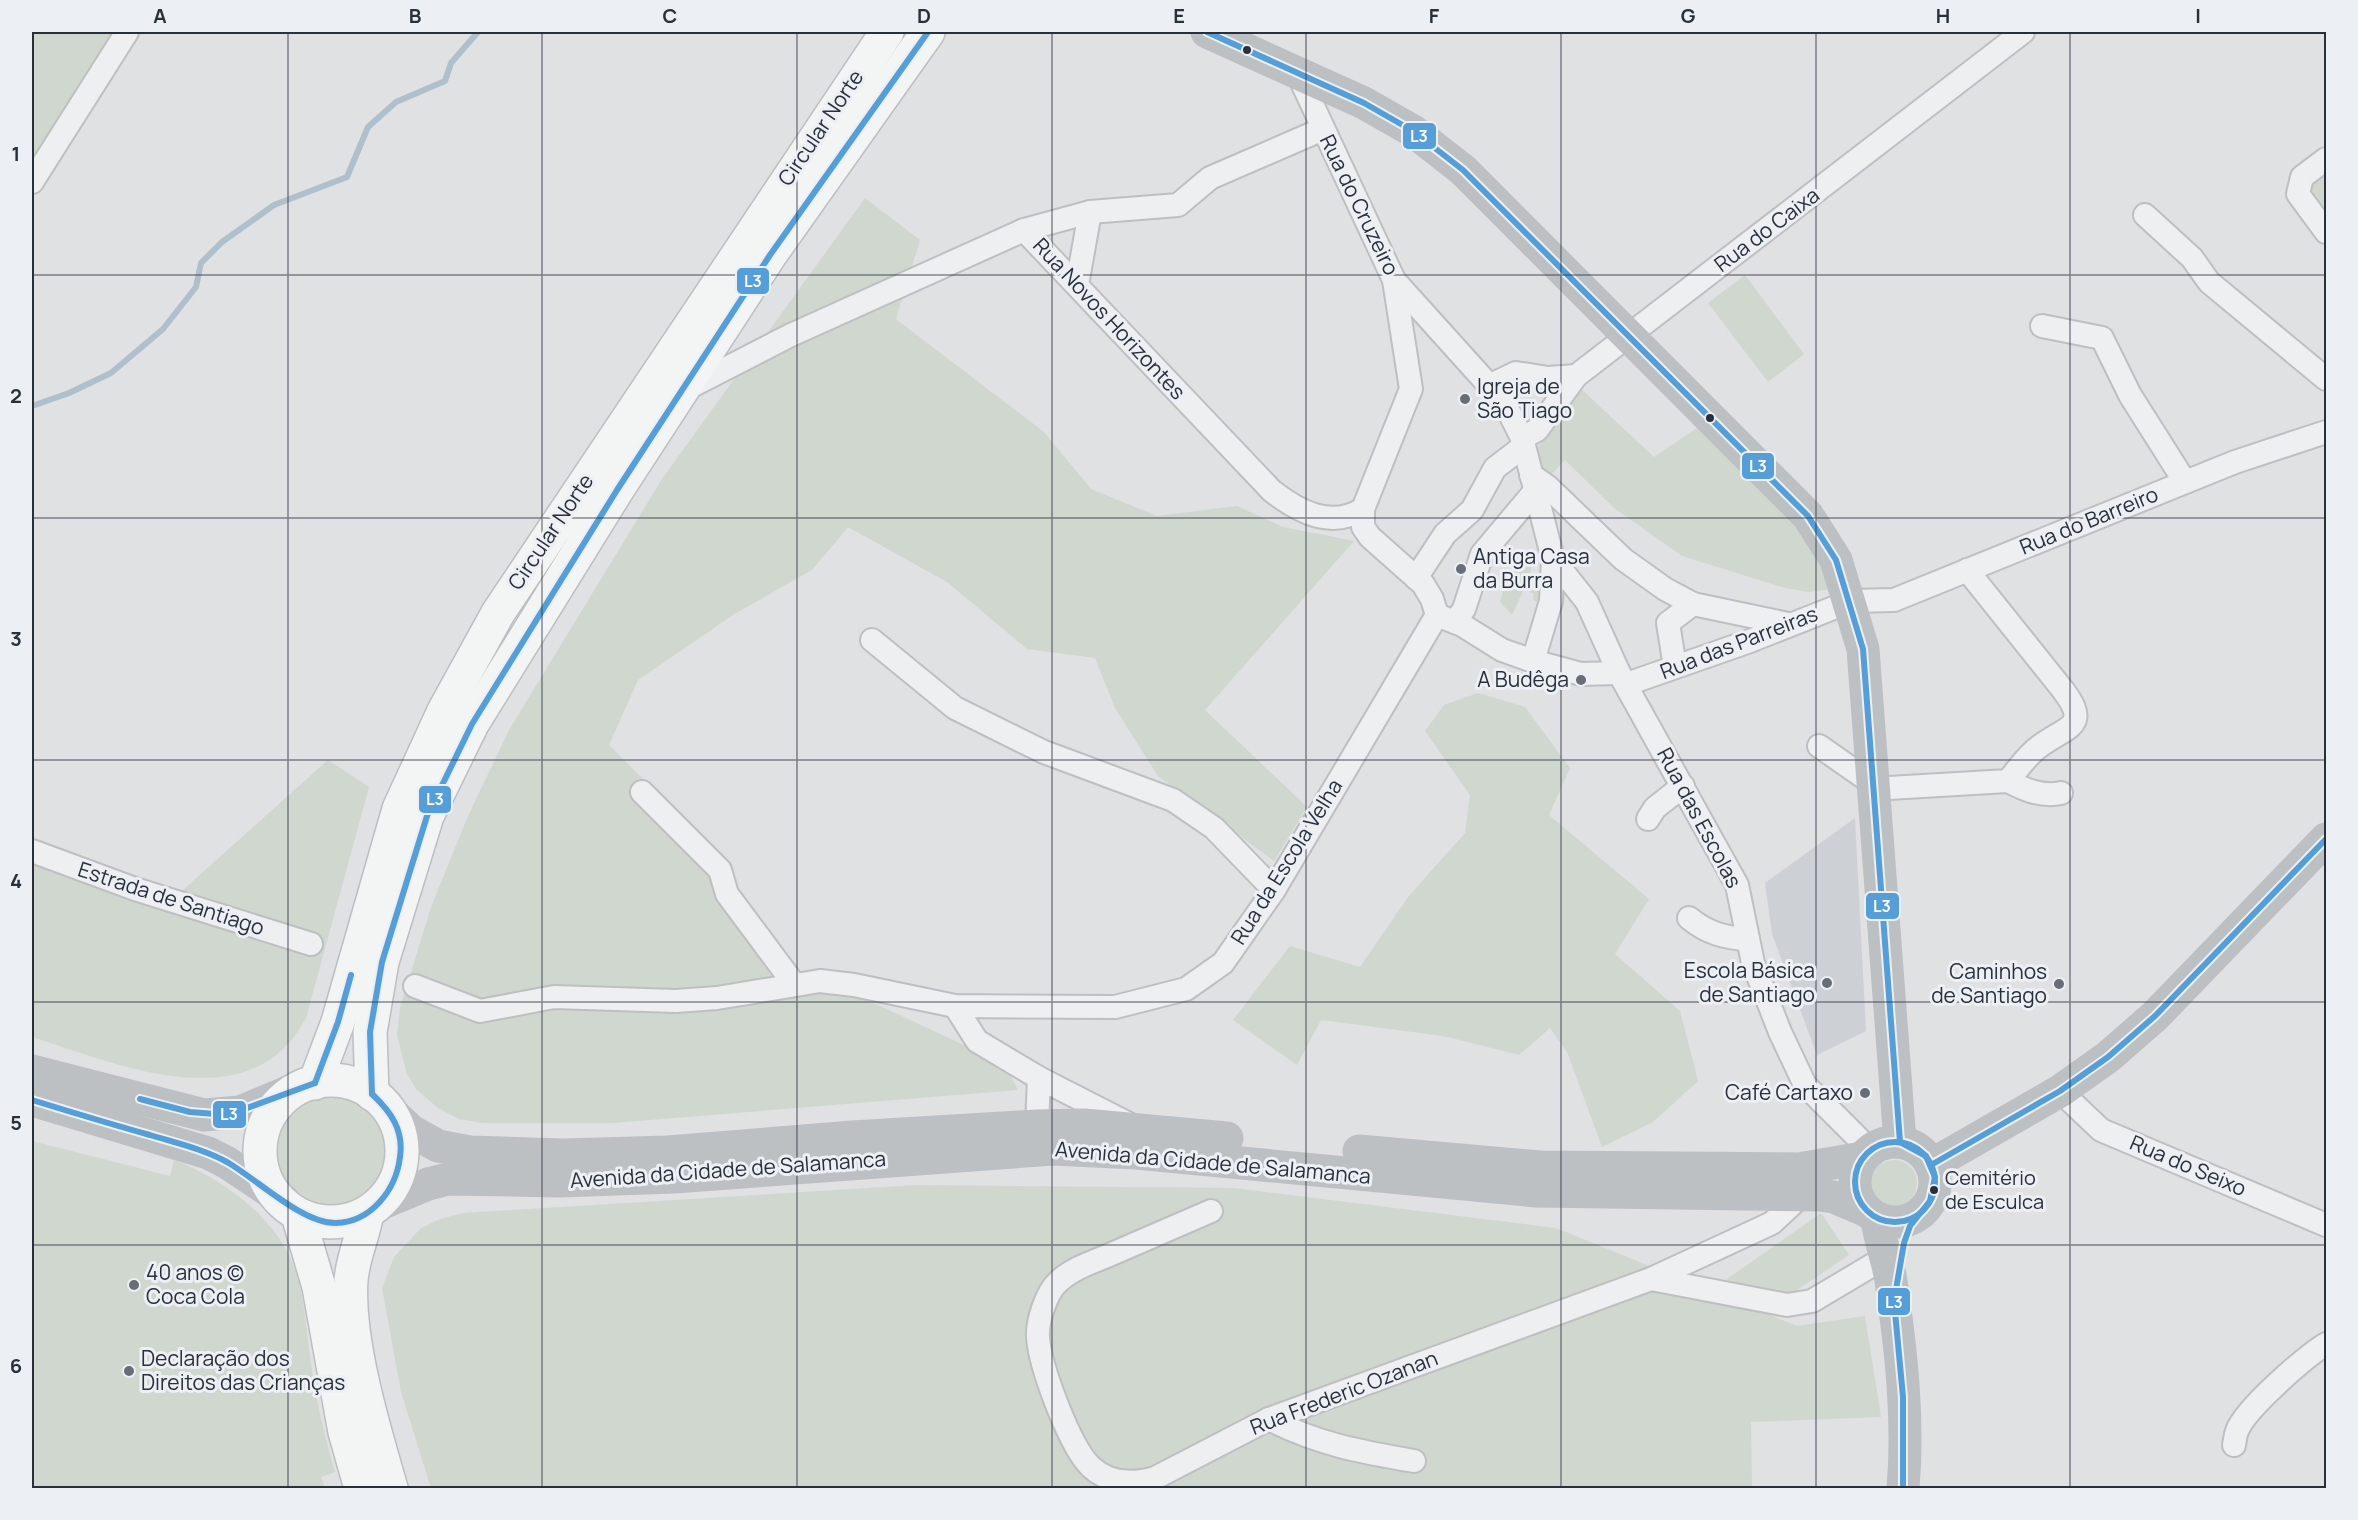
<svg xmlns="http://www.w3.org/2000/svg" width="2358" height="1520" font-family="Manrope,sans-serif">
<rect width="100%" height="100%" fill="#dfe1e3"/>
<!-- built -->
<polygon fill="#cdd1d6" points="1855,818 1866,1031 1817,1055 1772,934 1765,883"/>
<!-- green -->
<g fill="#d0d7cf">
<polygon points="32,32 119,32 32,168"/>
<polygon points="2326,170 2326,218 2308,192 2312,180"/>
<polygon points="865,198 920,240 896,319 1044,432 1091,489 1157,516 1237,506 1283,527 1354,541 1205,710 1307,807 1274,861 1158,776 1115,708 1095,658 1027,649 947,582 848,527 812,570 736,613 638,680 609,745 644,780 634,797 713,873 791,990 850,992 979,1052 1007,1068 1018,1090 613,1123 483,1123 459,1119 438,1108 416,1089 407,1074 397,1035 400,1008 431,907 468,816 509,730 662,479"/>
<polygon points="1745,275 1804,354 1768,382 1708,303"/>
<polygon points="1579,387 1654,457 1703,424 1797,518 1832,589 1808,592 1785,588 1682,556 1614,508 1565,460 1546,480 1537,448"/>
<polygon points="1521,555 1533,559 1530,574 1551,581 1547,606 1533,600 1534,594 1524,589 1512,615 1500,602 1505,584"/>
<polygon points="1478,693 1525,707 1570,768 1549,815 1649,899 1615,954 1680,1011 1698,1081 1653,1122 1602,1147 1567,1052 1550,1028 1519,1055 1443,1036 1321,1020 1297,1065 1233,1020 1290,946 1360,967 1408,897 1465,833 1470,795 1425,731 1444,705"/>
<path d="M 328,760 L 369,787 L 306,1018 C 251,1123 117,1064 32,1037 L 32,859 L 174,898 Z"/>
<circle cx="334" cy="1153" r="57"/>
<path d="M 32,1141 L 170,1176 L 174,1160 C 226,1180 280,1220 297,1275 C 305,1302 306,1329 310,1356 C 315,1396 324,1434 335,1472 L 321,1477 L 325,1488 L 32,1488 Z"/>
<circle cx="1894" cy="1183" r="23"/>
<polygon points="916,1185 1234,1188 1556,1228 1797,1326 1865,1316 1881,1417 1751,1422 1752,1488 431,1488 401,1392 382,1288 394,1257 421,1228 440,1219 463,1213"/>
<polygon points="1821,1213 1849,1255 1785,1298 1720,1284"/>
</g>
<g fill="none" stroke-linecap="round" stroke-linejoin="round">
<!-- stream -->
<polyline stroke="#afbfcc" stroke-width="6" points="32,406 69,393 111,373 163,329 196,287 201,263 222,242 274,205 347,177 368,127 396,102 445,81 451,63 478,32"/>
<!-- street casing -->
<g stroke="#bdbfc1" stroke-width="26">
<g id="street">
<polyline points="1298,74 1394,280 1504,402 1522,438 1553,559 1587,602 1619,673 1737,885 1753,963 1780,1032 1805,1085 1870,1150"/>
<polyline points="2326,159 2302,177 2298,194 2326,232"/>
<polyline points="32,182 127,32"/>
<polyline points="2145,215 2192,258 2209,282 2326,379"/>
<path d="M 1024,230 L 1272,491 C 1299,512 1331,529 1363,509"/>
<polyline points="1394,280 1411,389 1363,509 1363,527 1370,537 1423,584 1432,599 1437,615"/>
<polyline points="1077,285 1090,212"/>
<polyline points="2042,326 2102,338 2130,395 2185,482"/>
<polyline points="1489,386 1516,373 1548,378 1576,376"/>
<polyline points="684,390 791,335 1024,230 1090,212 1178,205 1210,178 1323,129"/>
<polyline points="1522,438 1537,430 1576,376 2023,32"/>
<polyline points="1531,475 1547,486 1623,559 1665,589 1693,604 1788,624"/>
<polyline points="1416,578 1445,534 1472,510 1495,468 1524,446"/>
<polyline points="1437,615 1462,625 1502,650 1533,661 1581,674 1619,673"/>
<polyline points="1455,622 1464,609 1482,554 1535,491"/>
<polyline points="872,640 955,708 1044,752 1173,800 1214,828 1274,890"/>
<polyline points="1533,661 1551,601 1553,559"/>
<polyline points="1675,667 1668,623 1693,604"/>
<polyline points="1627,684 1750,641 1851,601 1894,600 2235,462 2326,432"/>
<polyline points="1819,746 1872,783"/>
<path d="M 2008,781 C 2025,790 2042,797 2061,793"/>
<path d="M 1872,789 L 2008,781 C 2018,769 2027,755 2040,746 C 2067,726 2091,727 2063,690 L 1967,570"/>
<polyline points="642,792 720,870 727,894 794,984"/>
<polyline points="1648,819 1655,808 1683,786"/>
<polyline points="32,851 135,889 311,944"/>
<path d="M 1689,918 C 1707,933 1725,938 1748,939"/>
<polyline points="415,986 480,1011 554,997 676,1001 717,998 820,981 854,985 955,1006 1115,1007 1186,989 1223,963 1274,890 1437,615"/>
<polyline points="955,1006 977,1041 1039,1078 1129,1124"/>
<polyline points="2060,1091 2101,1130 2326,1225"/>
<polyline points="1037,1126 1039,1078"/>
<path d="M 1211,1211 C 1178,1225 1146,1239 1114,1253 C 1096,1261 1072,1268 1058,1282 C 1046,1293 1037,1322 1038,1337 C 1040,1367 1070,1447 1091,1467 C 1109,1484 1134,1484 1155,1478 L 1269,1419 L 1651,1279 L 1772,1223 L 1803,1194"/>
<polyline points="1651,1279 1787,1305 1812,1301 1886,1257"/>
<path d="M 1269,1419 C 1317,1444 1361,1452 1414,1461"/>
<path d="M 2234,1445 C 2235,1441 2235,1436 2237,1431 C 2245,1409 2305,1357 2326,1344"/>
</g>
</g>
<!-- primary casing -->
<g stroke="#bcbec1" stroke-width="36">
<g id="primary">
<circle cx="331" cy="1151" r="71"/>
<polyline points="315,1083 338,1022 399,809 444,711 498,613 887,32"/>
<polyline points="372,1094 370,1032 382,962 427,816 472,724 617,490 770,255 928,32"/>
<path d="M 367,1213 C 363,1236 353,1257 351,1280 C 347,1341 374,1430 391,1488"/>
<polyline points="298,1215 319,1287 345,1432 361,1488"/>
</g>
</g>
<!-- street -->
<use href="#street" stroke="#eeeff0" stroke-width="22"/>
<!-- secondary -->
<g stroke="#bdc0c3" stroke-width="33">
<polyline points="1207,32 1364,103 1413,131 1463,170 1808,516 1836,560 1863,649 1900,1142"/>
<polyline points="32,1071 204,1115 240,1112 305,1085"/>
<polyline points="32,1100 208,1153 226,1162 283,1200"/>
<polyline points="389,1110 411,1131 438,1146 470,1152 564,1155 668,1152 853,1137 1037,1126 1084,1125 1227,1138"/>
<circle cx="1895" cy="1182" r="40"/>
<polyline points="1359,1151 1540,1167 1799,1169 1862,1158"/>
<polyline points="1931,1165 2060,1091 2108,1057 2155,1016 2326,839"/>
<polyline points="380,1204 428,1184 448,1179 560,1181 674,1177 1053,1149 1136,1153 1536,1191 1819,1195 1834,1197 1867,1211"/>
<path d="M 1877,1218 C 1879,1240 1888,1259 1891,1281 C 1901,1349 1909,1420 1903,1488"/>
</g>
<!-- primary -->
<use href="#primary" stroke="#f3f4f4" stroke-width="33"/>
<!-- bus-1 casing -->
<g stroke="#eceff3" stroke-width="10">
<g id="bus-1">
<polyline points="1207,32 1364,103 1413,131 1463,170 1808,516 1836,560 1863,649 1900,1142"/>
<polyline points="315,1083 338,1022 351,975"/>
<polyline points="372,1094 370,1032 382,962 427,816 472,724 617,490 770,255 928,32"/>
<polyline points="140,1099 190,1112 228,1115 315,1083"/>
<path d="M 32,1100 C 71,1112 110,1124 150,1135 C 176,1143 203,1149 227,1162 C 258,1180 303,1224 336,1223 C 371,1222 396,1190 400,1157 C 404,1130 391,1112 372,1094"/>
<polyline points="1900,1142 1926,1156 1935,1177 1930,1201 1910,1226 1904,1243 1894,1301 1903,1397 1903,1488"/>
<circle cx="1895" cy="1182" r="40"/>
<polyline points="1931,1165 2060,1091 2108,1057 2155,1016 2326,839"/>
</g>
</g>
<!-- bus-1 -->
<use href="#bus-1" stroke="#559ed7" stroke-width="6"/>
</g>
<!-- grid -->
<path fill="none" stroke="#28303a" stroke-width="1.5" stroke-opacity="0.55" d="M 288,32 L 288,1488M 542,32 L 542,1488M 797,32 L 797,1488M 1052,32 L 1052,1488M 1306,32 L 1306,1488M 1561,32 L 1561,1488M 1816,32 L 1816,1488M 2070,32 L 2070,1488M 32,275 L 2326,275M 32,518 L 2326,518M 32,760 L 2326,760M 32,1002 L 2326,1002M 32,1245 L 2326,1245"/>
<!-- markers -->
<g fill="#28303a" stroke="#eceff3" stroke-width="2">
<circle cx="1247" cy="50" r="5"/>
<circle cx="1710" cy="418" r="5"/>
<circle cx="1934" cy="1190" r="5"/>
</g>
<g fill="#686e75" stroke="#eceff3" stroke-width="2">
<circle cx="1465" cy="399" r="6"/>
<circle cx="1461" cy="569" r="6"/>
<circle cx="1581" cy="680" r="6"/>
<circle cx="1827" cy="983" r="6"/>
<circle cx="2059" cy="984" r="6"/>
<circle cx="1865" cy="1093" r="6"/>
<circle cx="134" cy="1285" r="6"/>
<circle cx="129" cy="1371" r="6"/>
</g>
<g text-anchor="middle" stroke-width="6" stroke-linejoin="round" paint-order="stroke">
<!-- bus labels -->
<g font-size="20" fill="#28303a" stroke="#eceff3" text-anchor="start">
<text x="1945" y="1185">Cemitério<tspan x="1945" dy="24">de Esculca</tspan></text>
</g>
<!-- street labels -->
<g font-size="21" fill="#28303a" stroke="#eceff3">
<text transform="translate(821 128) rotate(-56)" y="7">Circular Norte</text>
<text transform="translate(1359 205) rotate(64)" y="7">Rua do Cruzeiro</text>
<text transform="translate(1767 230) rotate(-37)" y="7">Rua do Caixa</text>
<text transform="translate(1109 319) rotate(47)" y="7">Rua Novos Horizontes</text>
<text transform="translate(2089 521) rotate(-22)" y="7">Rua do Barreiro</text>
<text transform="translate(551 532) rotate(-56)" y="7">Circular Norte</text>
<text transform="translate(1739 643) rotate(-21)" y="7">Rua das Parreiras</text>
<text transform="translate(1699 818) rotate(62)" y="7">Rua das Escolas</text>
<text transform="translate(1287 862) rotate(-58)" y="7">Rua da Escola Velha</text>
<text transform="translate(171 899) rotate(18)" y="7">Estrada de Santiago</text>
<text transform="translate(1213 1163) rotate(5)" y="7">Avenida da Cidade de Salamanca</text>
<text transform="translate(2188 1166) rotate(23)" y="7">Rua do Seixo</text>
<text transform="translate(728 1170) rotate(-4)" y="7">Avenida da Cidade de Salamanca</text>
<text transform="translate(1344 1393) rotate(-21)" y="7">Rua Frederic Ozanan</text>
</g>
<!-- poi labels -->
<g font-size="21" fill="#28303a" stroke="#eceff3" text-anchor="start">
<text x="1477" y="394">Igreja de<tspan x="1477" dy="24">São Tiago</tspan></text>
<text x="1473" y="564">Antiga Casa<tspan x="1473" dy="24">da Burra</tspan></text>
<text x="1569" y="687" text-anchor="end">A Budêga</text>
<text x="1815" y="978" text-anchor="end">Escola Básica<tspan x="1815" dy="24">de Santiago</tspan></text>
<text x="2047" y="979" text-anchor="end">Caminhos<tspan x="2047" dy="24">de Santiago</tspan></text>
<text x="1853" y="1100" text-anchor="end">Café Cartaxo</text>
<text x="146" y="1280">40 anos ©<tspan x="146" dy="24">Coca Cola</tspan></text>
<text x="141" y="1366">Declaração dos<tspan x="141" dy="24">Direitos das Crianças</tspan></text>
</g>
</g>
<g stroke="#eceff3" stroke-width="2">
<rect x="1402" y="122" width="35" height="28" rx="6" fill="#559ed7"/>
<rect x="736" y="267" width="34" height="28" rx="6" fill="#559ed7"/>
<rect x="1741" y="452" width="34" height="28" rx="6" fill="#559ed7"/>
<rect x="418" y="785" width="34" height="29" rx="6" fill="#559ed7"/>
<rect x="1865" y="892" width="35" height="28" rx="6" fill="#559ed7"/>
<rect x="212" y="1100" width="35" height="29" rx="6" fill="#559ed7"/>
<rect x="1877" y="1287" width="34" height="29" rx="6" fill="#559ed7"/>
</g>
<g font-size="16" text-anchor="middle" font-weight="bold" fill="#fff">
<text x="1419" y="142">L3</text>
<text x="753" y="287">L3</text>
<text x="1758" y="472">L3</text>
<text x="435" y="805">L3</text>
<text x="1882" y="912">L3</text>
<text x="229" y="1120">L3</text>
<text x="1894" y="1308">L3</text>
</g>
<!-- border -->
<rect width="2358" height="1520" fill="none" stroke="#eceff3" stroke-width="66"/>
<rect x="33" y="33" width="2292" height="1454" fill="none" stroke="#28303a" stroke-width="2"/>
<g font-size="20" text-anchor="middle" font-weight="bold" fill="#28303a">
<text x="160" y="23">A</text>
<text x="415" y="23">B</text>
<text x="670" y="23">C</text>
<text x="924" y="23">D</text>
<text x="1179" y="23">E</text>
<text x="1434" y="23">F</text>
<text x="1688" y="23">G</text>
<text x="1943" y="23">H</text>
<text x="2198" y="23">I</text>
<text x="16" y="161">1</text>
<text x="16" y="403">2</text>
<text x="16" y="646">3</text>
<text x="16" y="888">4</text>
<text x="16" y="1130">5</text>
<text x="16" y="1373">6</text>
</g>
</svg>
